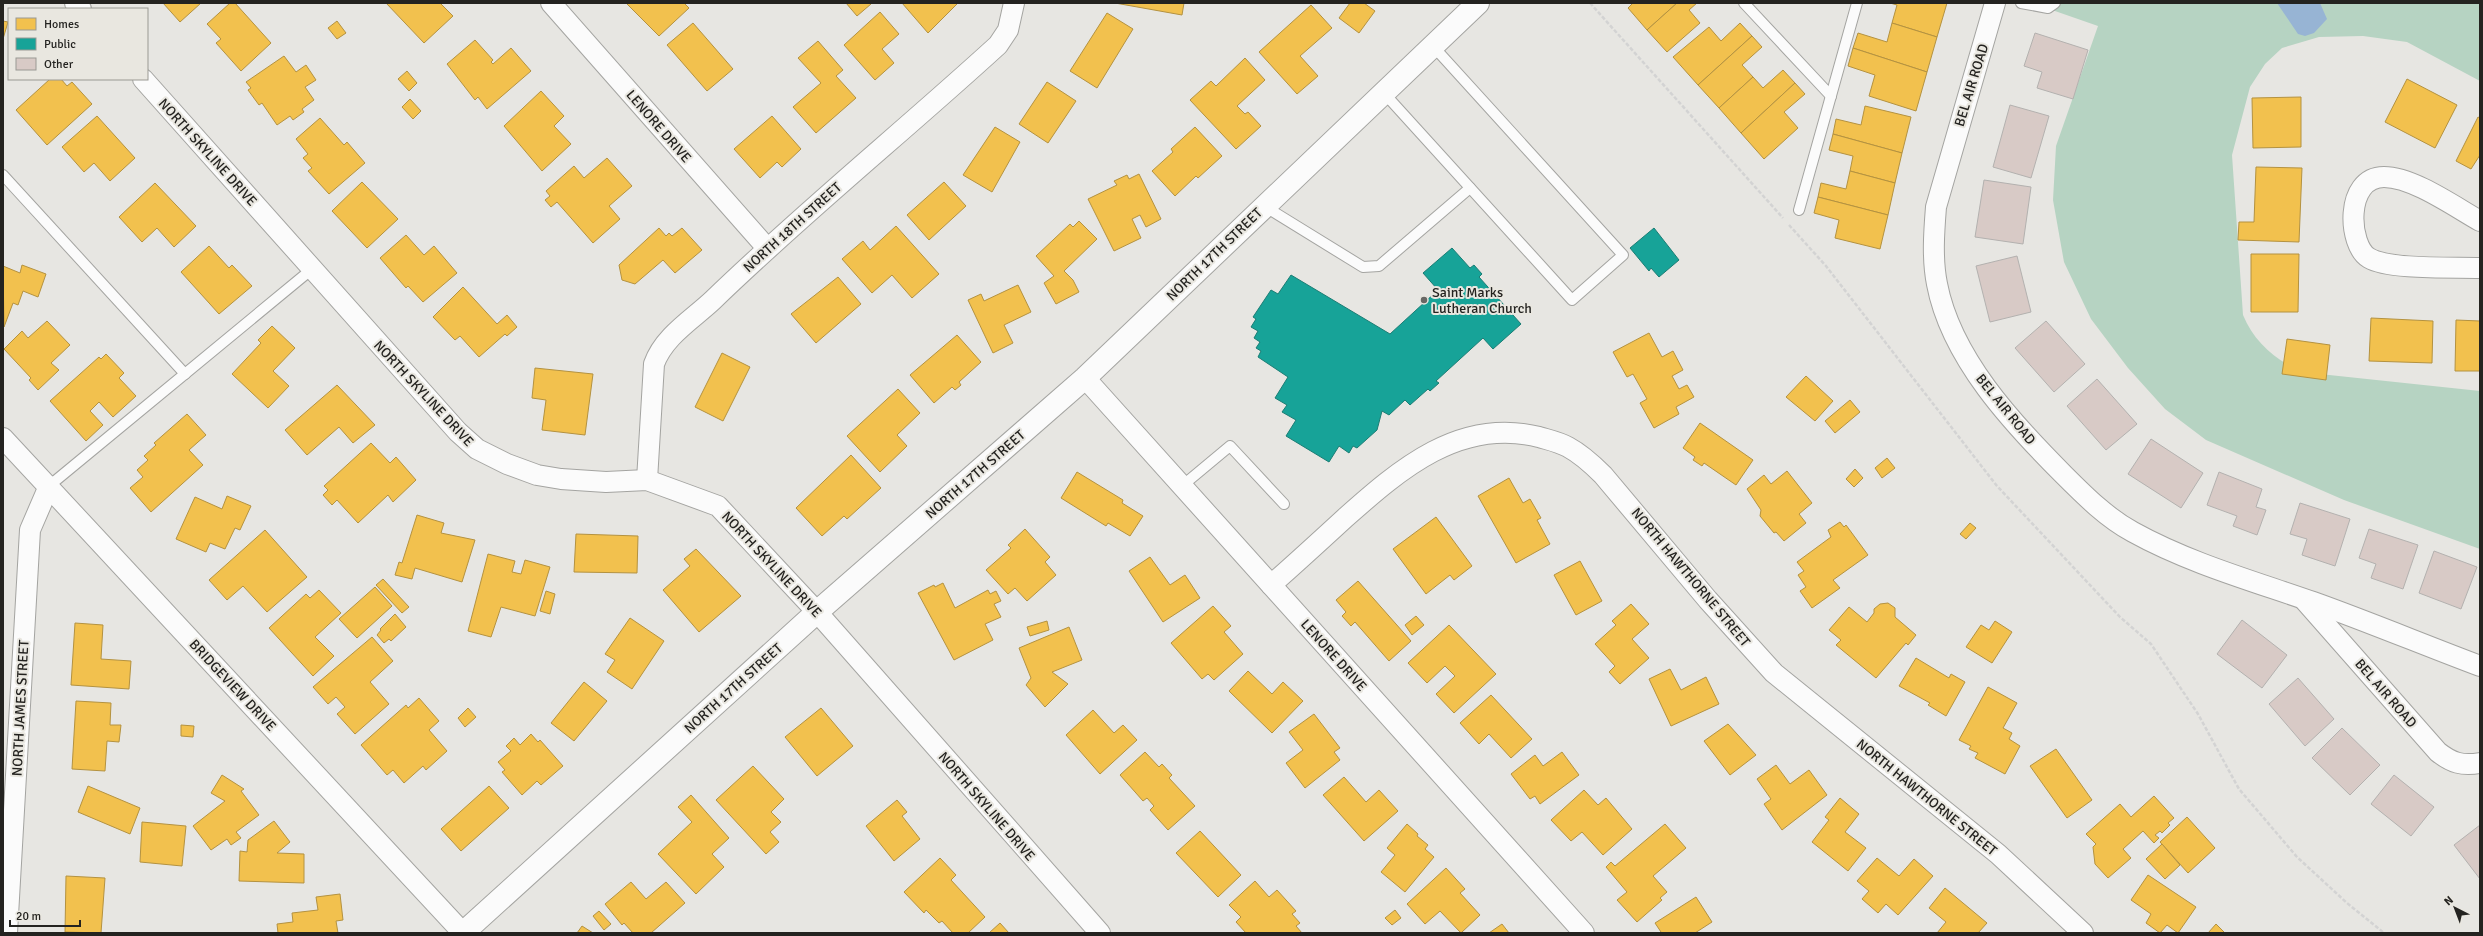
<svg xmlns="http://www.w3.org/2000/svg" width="2483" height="936" font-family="Signika,sans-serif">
<rect width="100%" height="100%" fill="#e7e6e2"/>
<!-- green -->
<path fill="#b6d3c2" d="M 2032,3 L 2480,3 L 2480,81 L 2407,42 L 2363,36 L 2319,37 L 2282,48 L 2265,64 L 2250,87 L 2232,155 L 2243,315 C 2254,342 2275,359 2301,372 L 2480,391 L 2480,549 L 2344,500 L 2206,440 L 2165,409 L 2128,368 L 2091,319 L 2064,262 L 2053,200 L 2056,146 L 2098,26 Z"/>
<!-- water -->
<polygon fill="#97b4d4" points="2277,3 2320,3 2327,19 2314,33 2305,36 2298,34"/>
<!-- homes -->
<g fill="#f2c14e" stroke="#b49240">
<polygon points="163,3 201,3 180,22"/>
<polygon points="230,3 235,3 271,43 241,71 216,43 221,39 207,24"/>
<polygon points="386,3 440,3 453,16 424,43"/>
<polygon points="626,3 684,3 689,8 659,36"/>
<polygon points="846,3 870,3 871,4 857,16"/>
<polygon points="902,3 958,3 928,33"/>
<polygon points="1115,3 1184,3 1182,15"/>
<polygon points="1350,3 1364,3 1375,11 1359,33 1339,18"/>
<polygon points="1633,3 1677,3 1647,30 1628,8"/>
<polygon points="1677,3 1697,3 1689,10 1700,23 1667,52 1647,30"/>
<polygon points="1890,3 1947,3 1937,37 1892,23 1897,5"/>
<polygon points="1311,5 1332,28 1300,56 1318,76 1297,94 1259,52"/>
<polygon points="880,12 899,34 882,49 894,63 875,80 844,45"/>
<polygon points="1107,13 1133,29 1097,88 1070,71"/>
<polygon points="3,21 8,22 3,39"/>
<polygon points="337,21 346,33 337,39 328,28"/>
<polygon points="693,23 733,69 707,91 667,45"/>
<polygon points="1740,23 1752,36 1698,85 1673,57 1709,27 1721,41"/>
<polygon points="1892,23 1937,37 1927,72 1853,48 1858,33 1887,42"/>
<polygon points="1752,36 1762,47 1742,65 1753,77 1719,108 1698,85"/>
<polygon points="475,40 493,60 491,62 493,64 511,48 531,71 487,109 478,97 475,100 447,64"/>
<polygon points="818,41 843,70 836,76 856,98 816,133 793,107 821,83 798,58"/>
<polygon points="1853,48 1927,72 1916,111 1869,96 1875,75 1848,66"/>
<polygon points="284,56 296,72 306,65 316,80 305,87 314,100 302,109 304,112 293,120 290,116 277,125 262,103 259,105 248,90 251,88 246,82"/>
<polygon points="1245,58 1265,80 1237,106 1245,114 1248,112 1261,126 1236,149 1190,100 1211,81 1216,86"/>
<polygon points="1783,70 1795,83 1741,133 1719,108 1753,77 1763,88"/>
<polygon points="407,71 417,83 409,91 398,79"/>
<polygon points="50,79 61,79 67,86 72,82 92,104 47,145 16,110"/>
<polygon points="2407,79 2457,105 2435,148 2385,122"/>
<polygon points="1047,82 1076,101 1048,143 1019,124"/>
<polygon points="1795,83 1805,94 1784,112 1798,128 1764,159 1741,133"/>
<polygon points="541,91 564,116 554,126 571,144 542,171 504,126"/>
<polygon points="2301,97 2301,147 2253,148 2252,98"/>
<polygon points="410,99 421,111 413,119 402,107"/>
<polygon points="1865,106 1911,117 1902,153 1833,134 1836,119 1861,125"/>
<polygon points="97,116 135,158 110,181 94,163 84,172 62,147"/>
<polygon points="772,116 801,149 782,167 777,162 760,178 734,149"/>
<polygon points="2478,117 2480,118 2480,155 2471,169 2456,161"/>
<polygon points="320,118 344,145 347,142 365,163 329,194 308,171 312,168 303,158 308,154 296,139"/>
<polygon points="995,127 1020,142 992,192 963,175"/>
<polygon points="1195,127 1222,156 1198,178 1196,176 1175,196 1152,171 1173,152 1171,149"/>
<polygon points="1833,134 1902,153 1895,183 1850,171 1853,156 1829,150"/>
<polygon points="607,158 632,186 609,206 620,219 593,243 557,202 551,207 545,200 550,196 546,191 574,166 584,178"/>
<polygon points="2256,167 2302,168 2299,242 2238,240 2239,222 2254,222"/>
<polygon points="1850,171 1895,183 1888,215 1818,197 1821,183 1846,189"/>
<polygon points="1139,174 1161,219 1146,227 1140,215 1132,219 1141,238 1114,251 1088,199 1117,185 1114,181 1127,175 1129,179"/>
<polygon points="362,182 398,219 367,248 332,211"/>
<polygon points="944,182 966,206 929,240 907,215"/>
<polygon points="155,183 196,226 174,247 157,228 142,242 119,217"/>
<polygon points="1818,197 1888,215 1880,249 1835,238 1839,220 1814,213"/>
<polygon points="1079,221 1097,239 1064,271 1073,280 1079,292 1056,304 1044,283 1054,276 1036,256 1070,224 1073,227"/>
<polygon points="896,226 939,274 912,298 892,275 872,293 842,259 863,241 870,250"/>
<polygon points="659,228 666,236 669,233 672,236 682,228 702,250 675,273 663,260 635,284 622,280 619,265"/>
<polygon points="406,235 424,255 434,246 457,273 423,302 408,286 406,288 380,258"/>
<polygon points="209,246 229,268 232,265 252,286 219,314 181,272"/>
<polygon points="2251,254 2299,254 2298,312 2251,312"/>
<polygon points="22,265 46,274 38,297 23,291 18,305 13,303 4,327 3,266 20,273"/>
<polygon points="838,277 861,304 816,343 791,314"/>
<polygon points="1018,285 1031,312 1004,325 1013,343 993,353 968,300 981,294 984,301"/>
<polygon points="463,287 497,324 507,315 517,327 507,336 505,334 479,357 460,336 455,340 433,317"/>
<polygon points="2371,318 2433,321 2432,363 2369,361"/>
<polygon points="2456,320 2480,321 2480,371 2455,371"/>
<polygon points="47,321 70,345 51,363 59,370 38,390 29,380 31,378 4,349 22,331 28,338"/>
<polygon points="272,326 295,348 273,371 289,386 268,408 232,374 261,343 258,340"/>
<polygon points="1649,333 1662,357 1673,351 1683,370 1672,376 1679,389 1687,385 1694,397 1676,407 1679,414 1654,428 1640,403 1647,399 1633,374 1627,377 1613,352"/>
<polygon points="957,335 981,362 959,382 961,385 955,390 952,387 934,403 910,375"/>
<polygon points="2287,339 2330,345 2326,380 2282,374"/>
<polygon points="722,353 750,367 723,421 695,407"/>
<polygon points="106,354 124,373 119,378 136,396 113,417 99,402 90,411 103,425 86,441 50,401 99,357 101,359"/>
<polygon points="535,368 593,374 585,435 542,430 546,400 532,398"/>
<polygon points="1806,376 1833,401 1815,421 1786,397"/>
<polygon points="337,385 375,425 353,443 339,427 307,455 285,430"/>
<polygon points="898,389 920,413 897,435 907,446 880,472 847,436"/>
<polygon points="1850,400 1860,412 1835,433 1825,421"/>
<polygon points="187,414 206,435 189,450 203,465 151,512 130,488 143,477 137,470 148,460 144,456 156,445 154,443"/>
<polygon points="1700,423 1753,460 1736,485 1704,463 1702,466 1693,460 1695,457 1683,448"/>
<polygon points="371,443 390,463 396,457 416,480 393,502 388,495 358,523 337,500 332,505 323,495 328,490 324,486"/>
<polygon points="851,455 881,488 847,519 844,516 822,536 796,508"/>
<polygon points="1887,458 1895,468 1882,478 1875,468"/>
<polygon points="1855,469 1863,478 1854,487 1846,479"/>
<polygon points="1787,471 1812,503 1799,514 1806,523 1784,541 1776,532 1774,533 1760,516 1761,510 1747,489 1764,475 1771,484"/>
<polygon points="1077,472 1123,500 1122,503 1143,516 1130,536 1108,523 1106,526 1061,498"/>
<polygon points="1509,478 1523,503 1530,499 1541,518 1537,520 1550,544 1516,563 1478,496"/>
<polygon points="227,496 251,506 240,530 235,528 225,549 210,543 206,552 176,539 195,497 222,509"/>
<polygon points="417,515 444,523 441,533 475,540 462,582 415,568 412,579 395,575 399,562 402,563"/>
<polygon points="1436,517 1472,566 1454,580 1450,575 1426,594 1393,549"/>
<polygon points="1840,522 1844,527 1846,525 1868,555 1833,580 1840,588 1812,608 1800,591 1806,587 1798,575 1804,571 1797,562 1831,537 1828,530"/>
<polygon points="1970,523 1976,528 1966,539 1960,534"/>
<polygon points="1025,529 1050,557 1045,562 1056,575 1027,601 1015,588 1008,594 986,570 1011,548 1008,545"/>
<polygon points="265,530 307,577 267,612 243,586 227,600 209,580"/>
<polygon points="576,534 638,536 637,573 574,572"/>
<polygon points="696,549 741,596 699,632 663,590 690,566 684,559"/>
<polygon points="488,554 515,561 512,572 521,574 525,560 550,567 535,616 501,607 491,637 468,631"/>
<polygon points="1150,557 1170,585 1185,575 1200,598 1163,622 1129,571"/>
<polygon points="1580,561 1602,601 1576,615 1554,575"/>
<polygon points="383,579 409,607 402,613 376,585"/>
<polygon points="1358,581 1411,641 1389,661 1355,622 1351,626 1342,616 1346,612 1336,600"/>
<polygon points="943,583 955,608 988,590 990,594 996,591 1001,601 994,604 1001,617 985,624 993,640 954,660 918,593 934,585 935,587"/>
<polygon points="375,587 392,606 357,638 339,619"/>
<polygon points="319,590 341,613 315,637 334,656 313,676 269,628 306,594 310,598"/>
<polygon points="546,591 555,594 550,614 540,611"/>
<polygon points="1888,603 1895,608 1895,617 1916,635 1908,645 1906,643 1876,678 1836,645 1841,640 1829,630 1849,607 1867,622 1874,613 1874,609 1880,604"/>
<polygon points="1631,604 1649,624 1632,639 1649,658 1620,684 1609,672 1615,666 1595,644 1616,625 1612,621"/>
<polygon points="1213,606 1231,626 1224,632 1243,654 1214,680 1208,674 1202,679 1171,643"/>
<polygon points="395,614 406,627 391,641 389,639 384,643 377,635 381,630 380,629"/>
<polygon points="1416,616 1424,625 1412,635 1405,625"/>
<polygon points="630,618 664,641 632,689 607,672 615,660 605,654"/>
<polygon points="1047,621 1049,630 1030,636 1027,627"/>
<polygon points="1995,621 2012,632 1992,663 1966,647 1981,625 1989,630"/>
<polygon points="75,623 103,625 101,659 131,661 129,689 71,685"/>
<polygon points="1449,625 1496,674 1454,713 1436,694 1455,676 1445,666 1427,683 1408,663"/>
<polygon points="1069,627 1082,660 1052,672 1068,684 1045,707 1026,685 1031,678 1019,648"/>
<polygon points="372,637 393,661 370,682 389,704 355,734 337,714 345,707 336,697 328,704 313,687"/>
<polygon points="1916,658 1949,678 1951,674 1965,682 1946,716 1928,705 1930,703 1899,686"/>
<polygon points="1670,669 1681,690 1706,677 1719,704 1671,726 1649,679"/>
<polygon points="1248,671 1272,694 1283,682 1303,701 1272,733 1229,691"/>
<polygon points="584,682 607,701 574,741 551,723"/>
<polygon points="1988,687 2017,703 2003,728 2012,733 2009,739 2020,746 2005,774 1975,758 1978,753 1969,749 1971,746 1959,740"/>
<polygon points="1491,695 1532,739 1511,758 1489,734 1479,744 1460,723"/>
<polygon points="419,698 439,721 429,730 447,751 426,770 423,766 404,783 393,770 387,775 361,745 406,705 408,708"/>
<polygon points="76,701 111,703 110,725 121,725 119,742 107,741 105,771 72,769"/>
<polygon points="468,708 476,717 465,727 458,718"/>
<polygon points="821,708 853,746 817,776 785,737"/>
<polygon points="1093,710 1114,733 1123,725 1137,740 1100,774 1066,735"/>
<polygon points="1314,714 1340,748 1334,752 1340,760 1305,788 1286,763 1303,750 1289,732"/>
<polygon points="1728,724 1756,755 1730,775 1704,741"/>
<polygon points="181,725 194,726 193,737 181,736"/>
<polygon points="531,734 538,742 540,740 563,766 541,785 537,781 522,795 502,772 505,770 498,762 511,751 506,746 514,738 520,745"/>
<polygon points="2056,749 2092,800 2067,818 2030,766"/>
<polygon points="1145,752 1159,767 1162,764 1172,775 1169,778 1195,806 1168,830 1150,810 1154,806 1147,798 1143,801 1120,775"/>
<polygon points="1562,752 1579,775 1540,804 1535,796 1530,799 1511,774 1535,755 1543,766"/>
<polygon points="1776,765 1790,784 1809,770 1827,795 1782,830 1764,804 1771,799 1757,779"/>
<polygon points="753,766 784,799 771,812 781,822 770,832 779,842 766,854 716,800"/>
<polygon points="222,775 244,789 241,791 259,815 236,832 241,838 231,845 227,839 211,850 193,826 225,801 211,793"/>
<polygon points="1344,777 1366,802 1379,790 1398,811 1364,841 1323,795"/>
<polygon points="88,786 140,808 130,834 78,812"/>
<polygon points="489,786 509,808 461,851 441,829"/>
<polygon points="1584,790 1598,805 1606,798 1632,829 1603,855 1582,832 1571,841 1551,820"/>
<polygon points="691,795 729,838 712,854 724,867 696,894 658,854 692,822 678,807"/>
<polygon points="2154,796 2174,818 2168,823 2170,825 2162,833 2160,831 2155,835 2159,838 2154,843 2143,831 2123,849 2131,858 2108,878 2095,864 2093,847 2096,844 2086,834 2120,804 2131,817"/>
<polygon points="1840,798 1859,814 1845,832 1866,848 1848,871 1812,842 1829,820 1825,817"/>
<polygon points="897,800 907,812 902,816 920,839 894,861 866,826"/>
<polygon points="2187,817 2215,848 2188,873 2160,842"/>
<polygon points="274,821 290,842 277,853 304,854 304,883 239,881 240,851 247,852 248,840"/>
<polygon points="142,822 186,826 182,866 140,862"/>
<polygon points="1407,824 1418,834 1417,836 1428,845 1425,849 1434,857 1405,892 1381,872 1395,855 1387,848"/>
<polygon points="1665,824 1686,848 1653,876 1667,892 1660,898 1662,900 1637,922 1617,900 1627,892 1606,867 1611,862 1615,866"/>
<polygon points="1200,831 1241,875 1218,897 1176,853"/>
<polygon points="2162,844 2180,865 2165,879 2146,859"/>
<polygon points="940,858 956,875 951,880 985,917 968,933 953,933 942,921 939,923 926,910 924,913 904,892"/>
<polygon points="1877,858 1899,876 1914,859 1933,876 1898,915 1886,904 1878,913 1862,899 1869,891 1857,881"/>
<polygon points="1446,868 1465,889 1460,893 1480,915 1461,933 1440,911 1425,924 1407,904"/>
<polygon points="2148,875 2196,907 2178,933 2167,925 2160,933 2146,923 2151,914 2131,900"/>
<polygon points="66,876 105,878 101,933 65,932"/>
<polygon points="1255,881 1269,897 1277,890 1296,911 1292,914 1300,923 1296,926 1302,933 1246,933 1236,922 1241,917 1229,905"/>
<polygon points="631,882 646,899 666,882 685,903 651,933 633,933 624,923 622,925 605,904"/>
<polygon points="1945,888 1987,923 1978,933 1937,933 1946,922 1929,908"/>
<polygon points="340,894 343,920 336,921 338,933 278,933 277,924 293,922 292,913 318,910 316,897"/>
<polygon points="1696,897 1712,922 1695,933 1659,933 1661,932 1655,923"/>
<polygon points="1395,910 1401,918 1392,925 1385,918"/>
<polygon points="599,911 611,924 604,930 593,916"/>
<polygon points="1000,923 1009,933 989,933"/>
<polygon points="1502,924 1509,933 1489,933"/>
<polygon points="2216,924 2225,933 2208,933"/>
<polygon points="582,926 593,933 577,933"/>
</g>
<!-- public -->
<g fill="#17a398" stroke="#1b7d74">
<polygon points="1654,228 1679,260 1659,277 1651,268 1649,271 1630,248"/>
<polygon points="1452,248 1470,268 1474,265 1482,274 1479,277 1521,324 1493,349 1483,338 1436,381 1439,383 1430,391 1428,389 1410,405 1405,400 1389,415 1382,411 1377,430 1357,448 1353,446 1349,453 1339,446 1329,462 1286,436 1296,420 1282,412 1287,405 1275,398 1288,377 1258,357 1261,351 1256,348 1260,342 1254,338 1258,331 1251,327 1256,319 1253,317 1271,290 1278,294 1291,275 1390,334 1438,290 1423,273"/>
</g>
<!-- building -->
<g fill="#d8cac6" stroke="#b3b1af">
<polygon points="2035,33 2088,50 2073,99 2037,88 2042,72 2024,66"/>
<polygon points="2010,105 2049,116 2031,178 1993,167"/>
<polygon points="1984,180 2031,187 2023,244 1975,237"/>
<polygon points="2017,256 2031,312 1990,322 1976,266"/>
<polygon points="2046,321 2085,364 2054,392 2015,348"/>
<polygon points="2097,379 2137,424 2106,450 2067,406"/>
<polygon points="2151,439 2203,473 2181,508 2128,474"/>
<polygon points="2219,472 2262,489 2256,507 2266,510 2257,535 2233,526 2237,516 2207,505"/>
<polygon points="2300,503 2350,519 2335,566 2302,555 2307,539 2290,534"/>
<polygon points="2369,529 2418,545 2403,589 2371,578 2376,564 2359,558"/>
<polygon points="2434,551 2477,567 2461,609 2419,593"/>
<polygon points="2242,620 2287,655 2262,688 2217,654"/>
<polygon points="2298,678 2334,719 2305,746 2269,704"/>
<polygon points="2342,728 2380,765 2350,795 2312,758"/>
<polygon points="2394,775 2434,807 2411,836 2371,804"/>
<polygon points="2480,825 2480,879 2454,845"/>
</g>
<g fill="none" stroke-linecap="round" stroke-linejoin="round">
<!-- lane casing -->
<g stroke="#a4a4a1" stroke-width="12">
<g id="lane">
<polyline points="1744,3 1831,96"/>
<polyline points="2021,3 2048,8 2055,3"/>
<polyline points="1384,93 1572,300 1623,255 1433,46"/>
<polyline points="3,175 185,374"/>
<polyline points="1264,206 1363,267 1379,266 1470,188"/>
<polyline points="1799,210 1857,3"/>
<polyline points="49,486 312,269"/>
<polyline points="1182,486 1230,446 1284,504"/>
</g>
</g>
<!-- street casing -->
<g stroke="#a4a4a1" stroke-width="22">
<g id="street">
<polyline points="75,3 81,9"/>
<polyline points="551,3 767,248"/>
<path d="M 1995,3 L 1936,207 C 1934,232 1932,259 1937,284 C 1951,358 2013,424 2064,475 C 2085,496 2107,518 2133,532 C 2189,563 2253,581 2313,602 C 2369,622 2424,645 2480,666"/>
<polyline points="143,79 458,432 477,449 507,464 537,475 561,479 606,482 647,480 718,506 817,612 1100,933"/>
<path d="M 2480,221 C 2455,207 2413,177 2384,177 C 2344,177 2348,246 2369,258 C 2389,270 2454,267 2480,268"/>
<polyline points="1085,378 1584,933"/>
<polyline points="3,438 463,933"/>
<path d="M 647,480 L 654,364 C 664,336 693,319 713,300 C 805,211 904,131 998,45 L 1008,30 L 1014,3"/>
<path d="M 1271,585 C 1296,563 1320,541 1345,518 C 1400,469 1460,417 1539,437 C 1549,440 1559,442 1568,447 C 1581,454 1592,464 1603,475 L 1708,600 L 1774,673 L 1998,854 L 2083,933"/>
<path d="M 2305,601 L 2438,752 C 2452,763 2462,766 2480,763"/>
<polyline points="7,933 30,530 49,486"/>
</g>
</g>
<!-- secondary casing -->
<g stroke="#a4a4a1" stroke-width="24">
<polyline id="secondary" points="463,933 817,612 1085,378 1478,3"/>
</g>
<!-- path -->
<g stroke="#d3d3d3" stroke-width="2.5" stroke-dasharray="4 2" stroke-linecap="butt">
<polyline points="1590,3 1783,218"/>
<polyline points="1789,225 1826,266 1997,486 2120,617 2151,644 2198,714 2239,789 2297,857 2347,903 2384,933"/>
</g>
<!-- lane -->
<use href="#lane" stroke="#fbfbfb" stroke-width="10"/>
<!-- street -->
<use href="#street" stroke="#fbfbfb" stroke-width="20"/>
<!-- secondary -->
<use href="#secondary" stroke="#fbfbfb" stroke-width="22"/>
</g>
<!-- markers -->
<circle fill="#686764" stroke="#e9e7e0" stroke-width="1.5" cx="1424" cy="300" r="4"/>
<g text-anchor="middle" stroke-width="4" stroke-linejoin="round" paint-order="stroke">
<!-- street labels -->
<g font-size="14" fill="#242320" stroke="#e9e7e0">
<text transform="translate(1971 85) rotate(-73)" y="5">BEL AIR ROAD</text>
<text transform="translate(659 126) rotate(49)" y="5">LENORE DRIVE</text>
<text transform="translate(208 152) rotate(48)" y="5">NORTH SKYLINE DRIVE</text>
<text transform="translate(792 227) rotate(-42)" y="5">NORTH 18TH STREET</text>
<text transform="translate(1214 254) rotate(-44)" y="5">NORTH 17TH STREET</text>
<text transform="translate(424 393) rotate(47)" y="5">NORTH SKYLINE DRIVE</text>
<text transform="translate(2006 409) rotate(51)" y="5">BEL AIR ROAD</text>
<text transform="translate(975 474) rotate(-41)" y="5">NORTH 17TH STREET</text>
<text transform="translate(772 564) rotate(47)" y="5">NORTH SKYLINE DRIVE</text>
<text transform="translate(1691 577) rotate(50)" y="5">NORTH HAWTHORNE STREET</text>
<text transform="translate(1334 655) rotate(48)" y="5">LENORE DRIVE</text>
<text transform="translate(233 685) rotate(47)" y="5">BRIDGEVIEW DRIVE</text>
<text transform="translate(733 688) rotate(-42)" y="5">NORTH 17TH STREET</text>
<text transform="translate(2386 693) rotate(49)" y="5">BEL AIR ROAD</text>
<text transform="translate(20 708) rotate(-87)" y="5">NORTH JAMES STREET</text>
<text transform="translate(1927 797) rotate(39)" y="5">NORTH HAWTHORNE STREET</text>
<text transform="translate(987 806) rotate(49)" y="5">NORTH SKYLINE DRIVE</text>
</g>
<!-- poi labels -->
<g font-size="14" fill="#242320" stroke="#e9e7e0" text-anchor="start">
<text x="1432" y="297">Saint Marks<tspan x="1432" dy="16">Lutheran Church</tspan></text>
</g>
</g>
<!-- border -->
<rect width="2483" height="936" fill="none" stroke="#242320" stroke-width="8"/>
<!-- legend -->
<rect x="8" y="8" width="140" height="72" fill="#e9e7e0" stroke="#9a9993"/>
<rect x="16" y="18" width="20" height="12" fill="#f2c14e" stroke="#9a9993"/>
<text x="44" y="28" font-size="12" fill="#242320">Homes</text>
<rect x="16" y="38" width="20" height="12" fill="#17a398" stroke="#9a9993"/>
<text x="44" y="48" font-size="12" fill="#242320">Public</text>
<rect x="16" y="58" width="20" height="12" fill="#d8cac6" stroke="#9a9993"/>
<text x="44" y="68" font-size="12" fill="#242320">Other</text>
<!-- north arrow -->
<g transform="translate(2455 908) rotate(318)" stroke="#e9e7e0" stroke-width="3" paint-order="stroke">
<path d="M0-3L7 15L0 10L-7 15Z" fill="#242320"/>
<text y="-6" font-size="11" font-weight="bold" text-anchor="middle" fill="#242320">N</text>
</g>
<!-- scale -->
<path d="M10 920v6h70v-6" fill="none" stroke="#242320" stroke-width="2"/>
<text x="16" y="920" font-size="12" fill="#242320" stroke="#e9e7e0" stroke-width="3" paint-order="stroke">20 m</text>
</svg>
